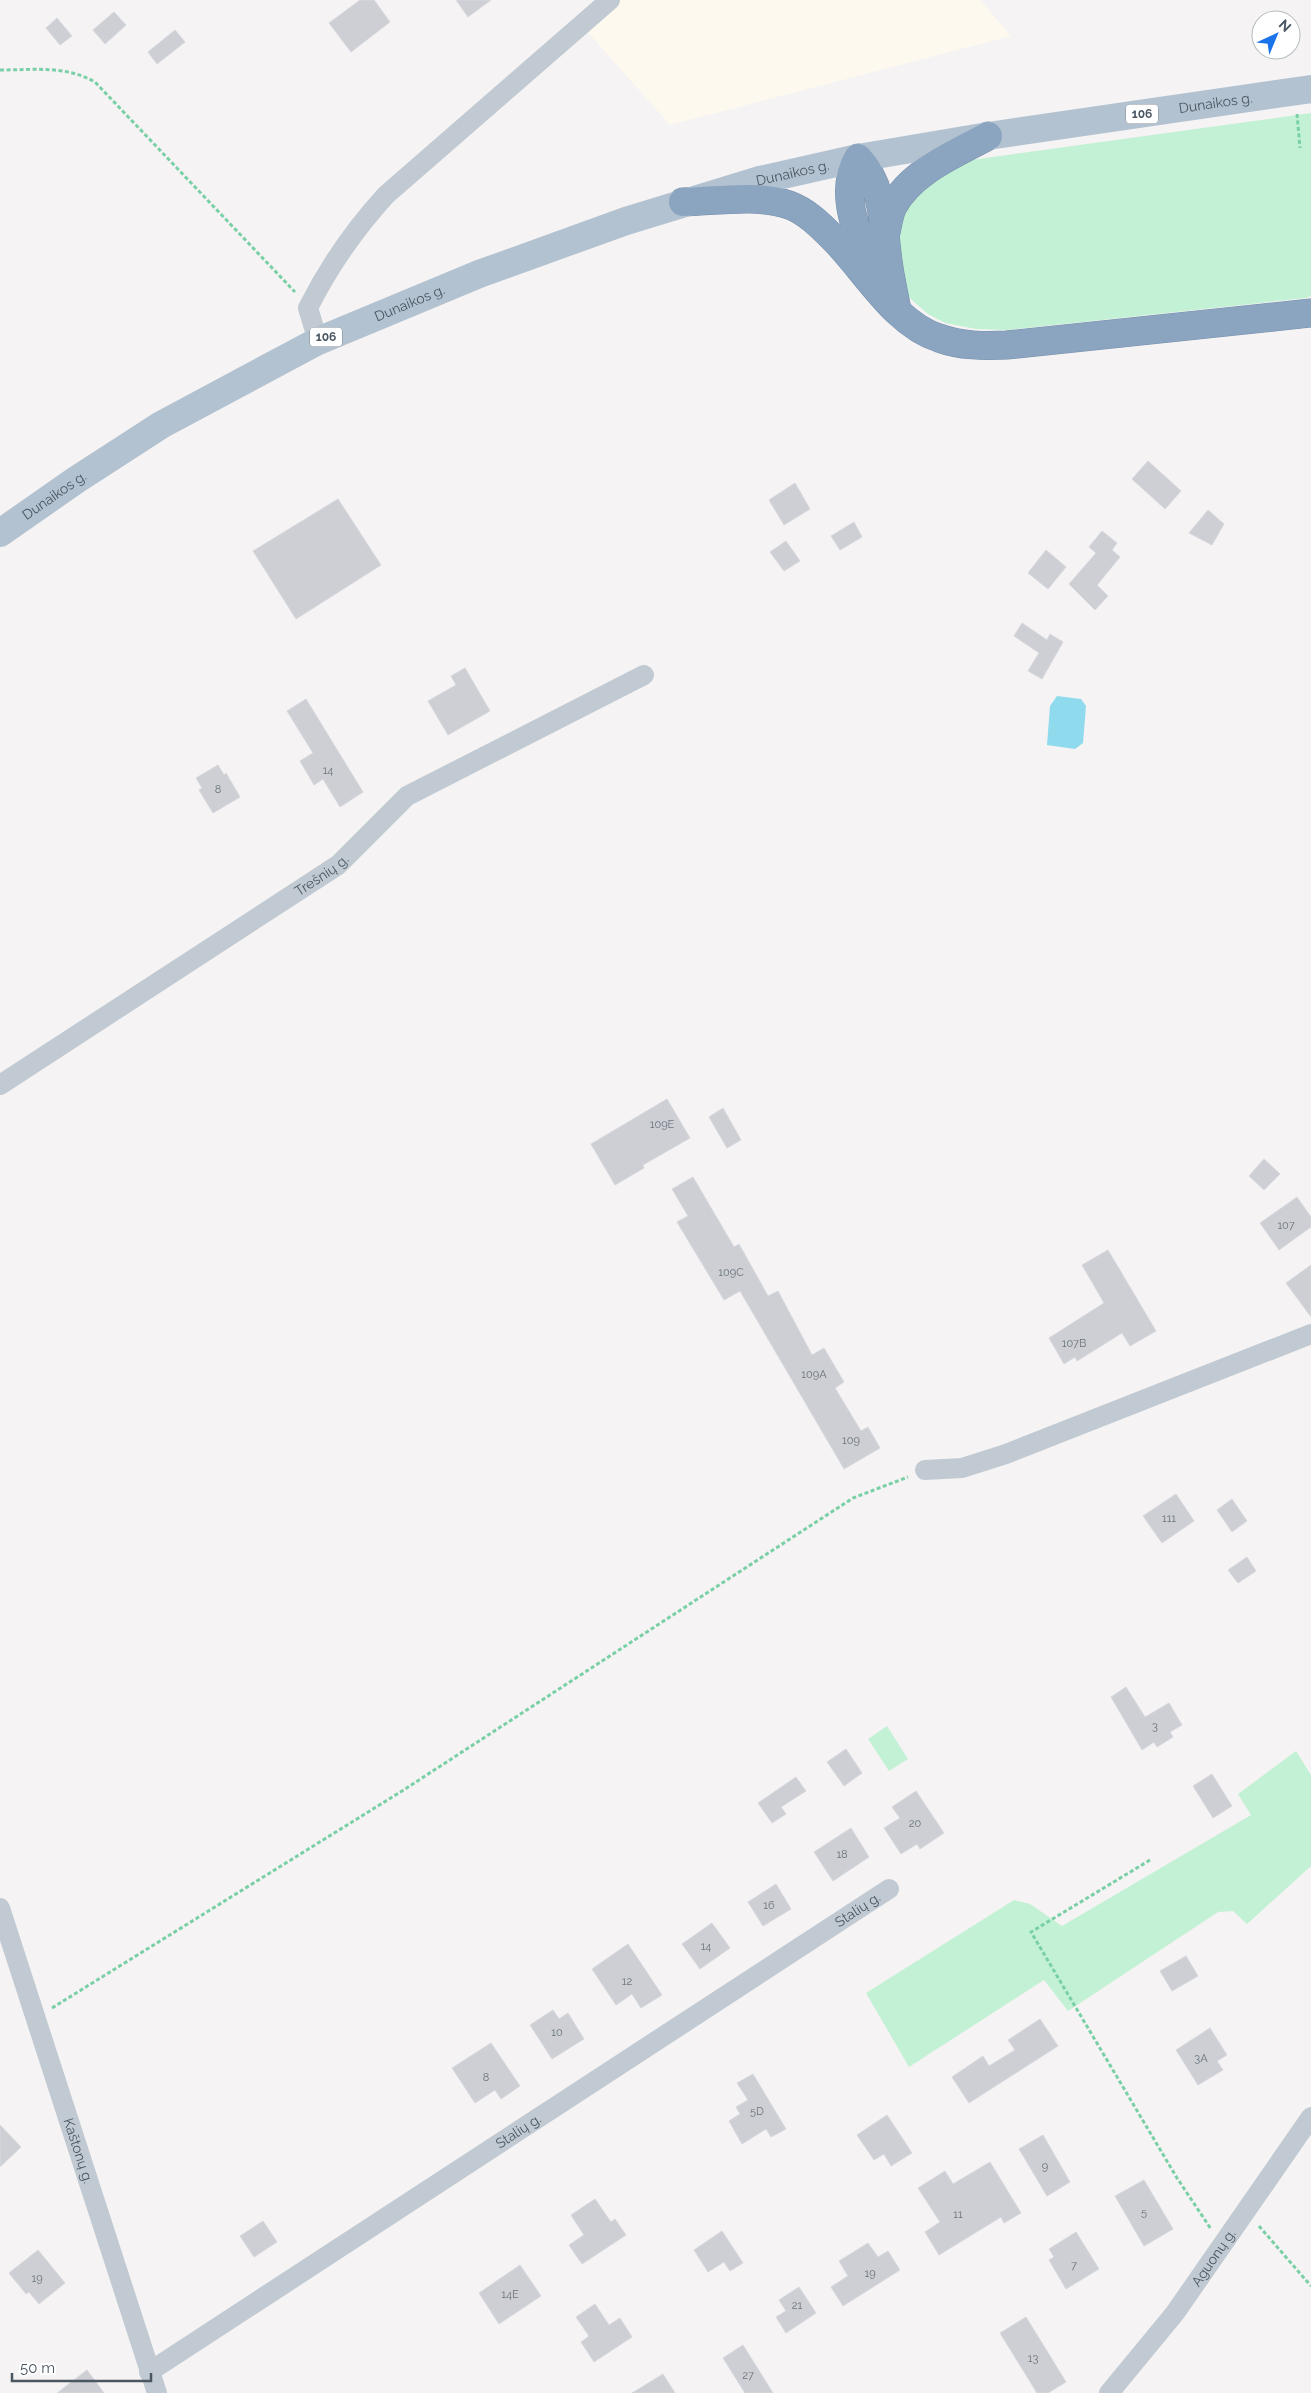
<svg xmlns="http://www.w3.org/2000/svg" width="1311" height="2393" font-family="Raleway,sans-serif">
<rect width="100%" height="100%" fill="#f5f3f3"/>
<!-- commercial -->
<polygon fill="#fdf9ef" points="601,0 980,0 1011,36 670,125 577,20"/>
<!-- green -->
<g fill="#c3f1d5">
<polygon points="1311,113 1311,296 1306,298 1007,330 976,329 945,323 928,314 913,301 902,289 898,278 898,215 923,182 971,160"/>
<polygon points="887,1726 908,1759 889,1771 868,1739"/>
<polygon points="1296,1751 1311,1775 1311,1866 1247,1924 1233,1911 1218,1912 1068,2011 1044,1980 909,2067 866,1993 1014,1900 1030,1904 1062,1926 1251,1815 1238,1794"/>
</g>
<!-- water -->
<polygon fill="#90daee" points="1057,696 1081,699 1086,706 1083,743 1075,749 1047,745 1050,706"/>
<!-- building -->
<g fill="#cdcfd5" stroke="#d7d9de">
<polygon points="360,0 374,0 390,22 351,52 329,23"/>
<polygon points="456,0 491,0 468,17"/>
<polygon points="114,12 126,25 105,44 93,30"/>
<polygon points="57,18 72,36 60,45 46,28"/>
<polygon points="175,30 185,42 157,64 148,52"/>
<polygon points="1148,461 1181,491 1165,509 1132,479"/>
<polygon points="795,483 810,509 784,525 769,500"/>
<polygon points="338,499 381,565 296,619 253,551"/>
<polygon points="1208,510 1224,524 1212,545 1189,533"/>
<polygon points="854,522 862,537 840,550 831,536"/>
<polygon points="1102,531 1117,543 1112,550 1120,557 1097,585 1108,596 1095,610 1069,584 1096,553 1089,547"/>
<polygon points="786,541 800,561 784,571 770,552"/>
<polygon points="1046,550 1066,567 1048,589 1028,573"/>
<polygon points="1022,623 1047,640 1050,634 1063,642 1042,679 1028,671 1039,653 1014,636"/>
<polygon points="465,668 490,711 448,735 428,701 456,685 451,676"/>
<polygon points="306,699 363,792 340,807 323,779 314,785 300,761 313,753 287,711"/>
<polygon points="218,765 224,775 226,773 240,797 213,813 199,790 202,788 196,778"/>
<polygon points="667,1099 690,1138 643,1165 644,1168 615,1185 591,1144"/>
<polygon points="723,1108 741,1140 727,1148 709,1117"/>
<polygon points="1264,1159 1280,1174 1264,1190 1249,1176"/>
<polygon points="693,1177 734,1247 739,1244 768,1296 778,1291 812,1355 824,1348 844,1382 835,1388 861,1431 868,1427 880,1448 844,1469 740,1291 724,1300 677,1222 688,1216 672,1189"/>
<polygon points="1297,1197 1311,1217 1311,1227 1279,1250 1260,1223"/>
<polygon points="1108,1250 1156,1331 1130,1346 1122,1333 1077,1361 1075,1357 1064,1364 1049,1338 1104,1303 1082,1265"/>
<polygon points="1311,1265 1311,1317 1286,1283"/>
<polygon points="1176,1494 1194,1521 1162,1543 1143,1516"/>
<polygon points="1232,1499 1247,1521 1232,1532 1217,1510"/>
<polygon points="1247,1557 1256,1571 1238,1583 1228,1570"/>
<polygon points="1126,1687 1145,1717 1169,1703 1182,1725 1170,1732 1173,1737 1157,1747 1154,1742 1142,1750 1111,1697"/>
<polygon points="846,1749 862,1773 844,1786 827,1762"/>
<polygon points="1212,1774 1232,1806 1213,1818 1193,1786"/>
<polygon points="796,1777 806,1791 781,1807 786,1814 772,1823 758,1803"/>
<polygon points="916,1791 944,1833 920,1849 917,1844 901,1854 884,1828 900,1818 892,1807"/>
<polygon points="851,1828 869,1857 833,1881 814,1852"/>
<polygon points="776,1884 791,1909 763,1926 748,1902"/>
<polygon points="712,1923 730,1948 700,1969 682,1944"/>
<polygon points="628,1944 662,1995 641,2008 632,1994 616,2005 592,1969"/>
<polygon points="1186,1956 1198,1976 1172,1991 1160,1971"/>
<polygon points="553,2010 559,2019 568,2013 584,2039 552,2059 530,2025"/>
<polygon points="1040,2019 1058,2046 969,2103 952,2077 983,2056 989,2066 1015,2050 1008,2040"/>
<polygon points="1210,2028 1227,2055 1217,2061 1223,2070 1198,2085 1176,2050"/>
<polygon points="491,2043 520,2086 501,2099 495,2090 475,2103 452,2068"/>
<polygon points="753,2074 786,2129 771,2137 766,2129 742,2144 729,2121 740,2114 736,2107 748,2100 737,2083"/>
<polygon points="887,2115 912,2153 891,2166 884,2154 874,2160 857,2135"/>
<polygon points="0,2125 21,2147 0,2167"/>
<polygon points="1043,2135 1070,2182 1047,2196 1019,2149"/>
<polygon points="990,2162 1021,2213 1004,2223 1001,2217 939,2255 925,2232 940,2222 918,2188 945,2171 953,2184"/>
<polygon points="1144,2180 1173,2229 1144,2246 1115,2196"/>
<polygon points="595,2199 611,2222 615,2219 626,2235 582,2264 569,2245 584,2235 571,2215"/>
<polygon points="263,2221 277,2242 254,2257 240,2236"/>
<polygon points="722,2231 743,2263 730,2271 724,2262 708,2272 694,2250"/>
<polygon points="1076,2232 1099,2269 1066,2289 1049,2260 1054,2257 1049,2249"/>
<polygon points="868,2243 878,2257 888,2251 900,2270 843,2306 831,2287 848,2276 839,2261"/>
<polygon points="38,2250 65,2283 39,2304 29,2292 26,2294 9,2273"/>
<polygon points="520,2265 541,2296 499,2324 479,2293"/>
<polygon points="799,2287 816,2313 786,2333 776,2317 786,2311 779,2300"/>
<polygon points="595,2304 609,2325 620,2318 632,2337 594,2362 581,2342 589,2336 576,2317"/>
<polygon points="1026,2317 1066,2382 1048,2393 1037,2393 1000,2333"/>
<polygon points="743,2345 773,2393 745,2393 723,2358"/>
<polygon points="87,2370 104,2393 57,2393"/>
<polygon points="663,2374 675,2393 632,2393"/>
</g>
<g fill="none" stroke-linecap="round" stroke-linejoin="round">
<!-- highway casing -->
<g stroke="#7690ad" stroke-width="29">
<g id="highway">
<path d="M 683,202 C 717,201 756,194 789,205 C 806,211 820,225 832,237 C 864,268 894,324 939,338 C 961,346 984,346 1007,345 L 1311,313"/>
<path d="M 886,232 C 888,224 889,214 893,206 C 912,171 955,154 988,136"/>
<path d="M 872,275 C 860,239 837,194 858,158 C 884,186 883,224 888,261 C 890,277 894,294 897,310"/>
</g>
</g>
<!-- path -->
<g stroke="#7ad0a6" stroke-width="3" stroke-dasharray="4 2.5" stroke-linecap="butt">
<path d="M 0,70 C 34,70 65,65 95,82 L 295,292"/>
<polyline points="1297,114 1300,148"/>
<polyline points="1150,1860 1031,1932 1177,2178 1211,2229"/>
<polyline points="52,2008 402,1791 853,1498 908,1477"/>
<polyline points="1259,2226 1311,2286"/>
</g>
<!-- street -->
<g stroke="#c1cad2" stroke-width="20">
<path d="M 318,341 L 308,308 C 329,266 355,229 386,195 L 610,0"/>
<path id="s1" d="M 0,1085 L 338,865 L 407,796 L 644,675"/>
<polyline points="925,1470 962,1468 1006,1454 1311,1334"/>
<path id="s2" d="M 0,1908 L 157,2393"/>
<path id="s3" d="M 149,2372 L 889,1889"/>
<path id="s4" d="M 1109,2393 L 1175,2313 L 1311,2117"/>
</g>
<!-- primary -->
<path stroke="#b3c2d1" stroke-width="28" id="s5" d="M 0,533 L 76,480 L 161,425 L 318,341 L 479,274 L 626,221 L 760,180 L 858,158 L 988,136 L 1311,89"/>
<!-- highway -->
<use href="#highway" stroke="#8ba5c1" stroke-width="28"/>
</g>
<g text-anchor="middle" stroke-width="4.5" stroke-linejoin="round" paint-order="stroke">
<!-- number labels -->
<g font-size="11" fill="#6b747e">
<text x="328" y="774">14</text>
<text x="218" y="793">8</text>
<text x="662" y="1128">109E</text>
<text x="1286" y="1229">107</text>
<text x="731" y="1276">109C</text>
<text x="1074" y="1347">107B</text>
<text x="814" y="1378">109A</text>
<text x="851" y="1444">109</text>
<text x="1169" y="1522">111</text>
<text x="1155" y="1730">3</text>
<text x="915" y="1827">20</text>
<text x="842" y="1858">18</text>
<text x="769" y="1909">16</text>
<text x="706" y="1950">14</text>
<text x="627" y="1985">12</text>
<text x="557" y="2036">10</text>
<text x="1201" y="2062">3A</text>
<text x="486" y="2081">8</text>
<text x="757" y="2115">5D</text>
<text x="1045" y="2170">9</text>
<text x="1144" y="2216">5</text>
<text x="958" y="2218">11</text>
<text x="1074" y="2269">7</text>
<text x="870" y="2277">19</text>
<text x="37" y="2282">19</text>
<text x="510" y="2298">14E</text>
<text x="797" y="2309">21</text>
<text x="1033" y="2362">13</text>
<text x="748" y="2379">27</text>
</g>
<!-- shield labels -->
<g fill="#fff" stroke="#808990" stroke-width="1">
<rect x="1126" y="104.5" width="32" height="19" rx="4"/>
<rect x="310" y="327.5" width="32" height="19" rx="4"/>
</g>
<g font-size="12" font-weight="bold" fill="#4a5661">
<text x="1142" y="118">106</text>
<text x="326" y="341">106</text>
</g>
<!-- street labels -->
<g font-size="14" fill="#4a5661" stroke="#fff">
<text dy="5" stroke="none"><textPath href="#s5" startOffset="1305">Dunaikos g.</textPath></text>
<text dy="5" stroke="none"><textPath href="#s5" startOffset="876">Dunaikos g.</textPath></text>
<text dy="5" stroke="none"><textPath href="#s5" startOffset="471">Dunaikos g.</textPath></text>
<text dy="5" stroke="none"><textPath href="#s5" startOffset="66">Dunaikos g.</textPath></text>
<text dy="5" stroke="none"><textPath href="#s1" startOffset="384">Trešnių g.</textPath></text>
<text dy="5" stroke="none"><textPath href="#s3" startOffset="846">Stalių g.</textPath></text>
<text dy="5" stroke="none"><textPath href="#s3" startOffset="441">Stalių g.</textPath></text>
<text dy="5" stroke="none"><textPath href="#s2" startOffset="255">Kaštonų g.</textPath></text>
<text dy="5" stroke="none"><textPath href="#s4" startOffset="171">Aguonų g.</textPath></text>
</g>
</g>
<!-- north arrow -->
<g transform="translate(1276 35) rotate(44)"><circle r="24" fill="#ffffff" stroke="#b7bbc0"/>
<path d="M0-4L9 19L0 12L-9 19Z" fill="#1a73e8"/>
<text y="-8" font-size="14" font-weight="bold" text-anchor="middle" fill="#4a5661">N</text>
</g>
<!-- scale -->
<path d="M12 2373v8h139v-8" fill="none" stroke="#4a5661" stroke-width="2.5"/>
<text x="20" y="2373" font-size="15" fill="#4a5661" stroke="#ffffff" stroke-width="4" paint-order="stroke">50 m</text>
</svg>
